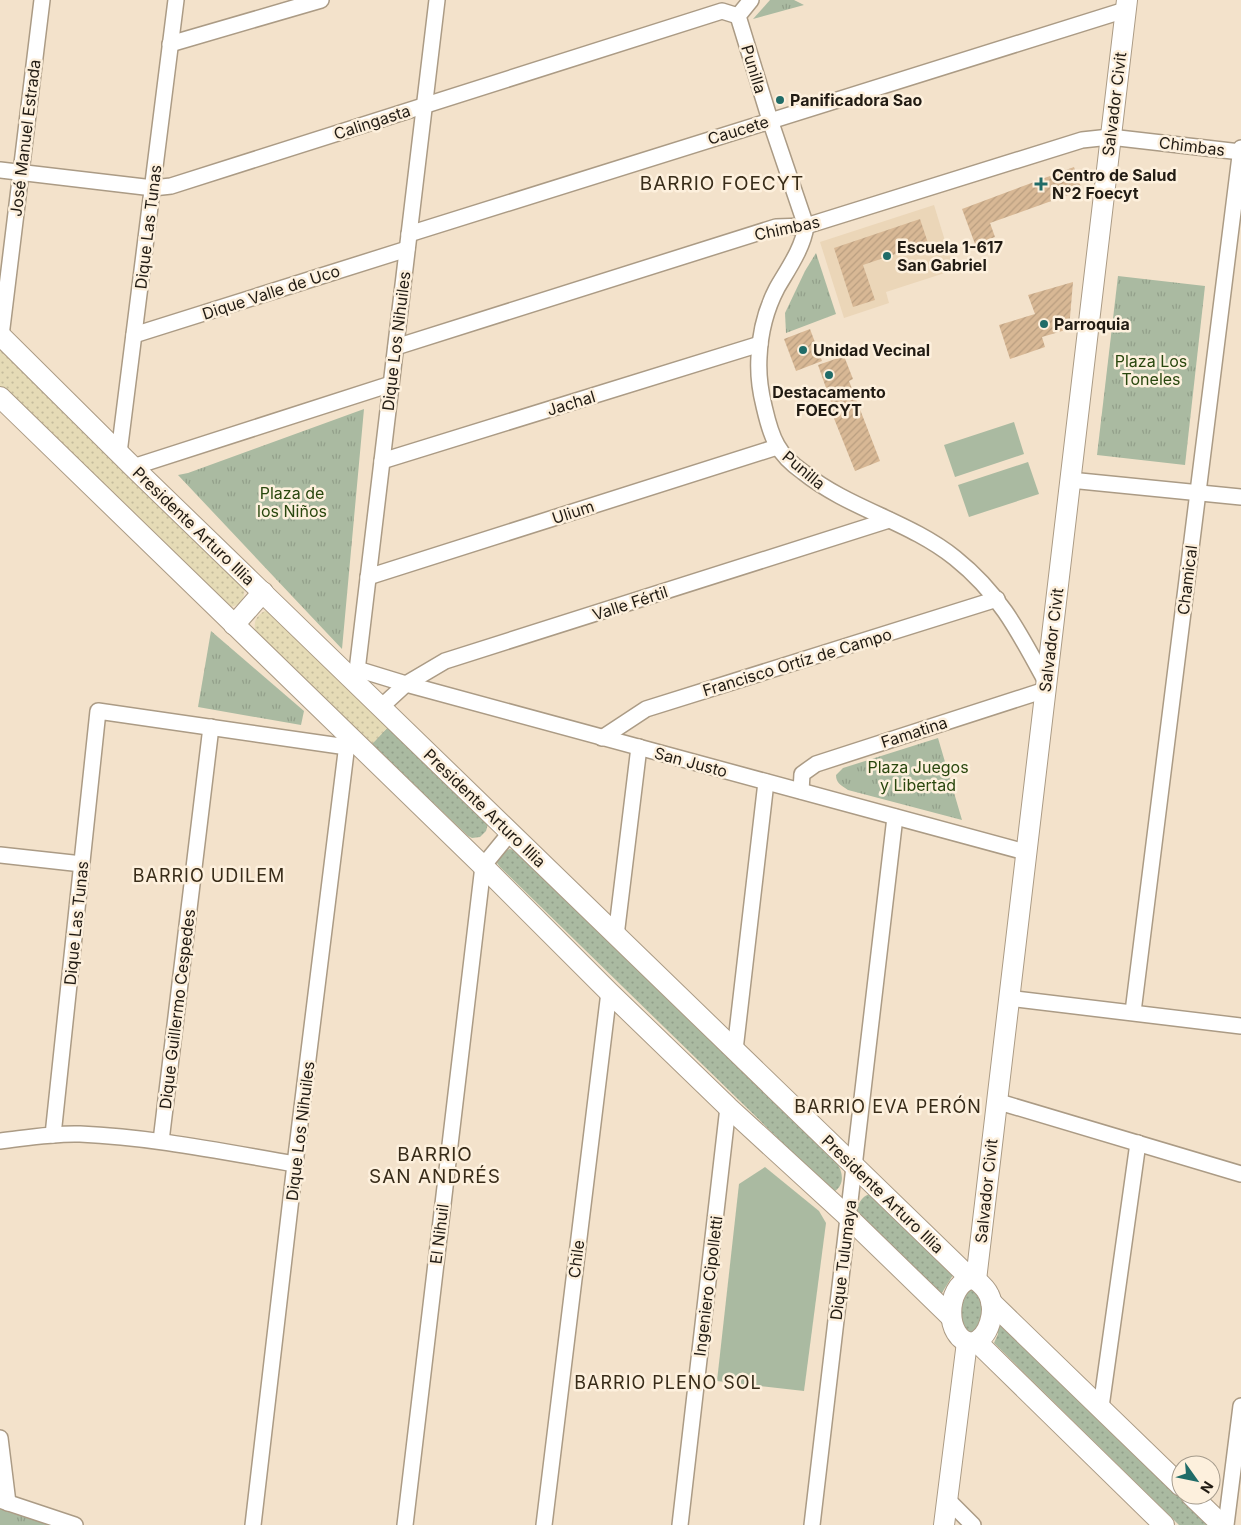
<svg xmlns="http://www.w3.org/2000/svg" width="1241" height="1525" font-family="Inter,sans-serif">
<style>
.built{fill:#ebd6b8}
.grass{fill:url(#grass-dots)}
.sand{fill:url(#sand-dots)}
.park{fill:url(#park-tufts)}
.pitch{fill:#aabaa1}
.building{fill:url(#building-hatch)}
.lines{fill:none;stroke-linecap:round;stroke-linejoin:round}
.street-casing{stroke:#ab9b85;stroke-width:18}
.secondary-casing{stroke:#ab9b85;stroke-width:22}
.street{stroke:#fff;stroke-width:15}
.secondary{stroke:#fff;stroke-width:20}
.poi-dot{fill:#206c68;stroke:#fdf0dd;stroke-width:2}
.labels{text-anchor:middle;stroke-width:5;stroke-linejoin:round;paint-order:stroke}
.street-label{font-size:16px;fill:#211b13;stroke:#fdf0dd}
.poi-label{font-size:16px;font-weight:bold;fill:#211b13;stroke:#fdf0dd;text-anchor:start}
.park-label{font-size:16px;fill:#29470e;stroke:#fdf0dd}
.neighbourhood-label{font-size:18px;letter-spacing:1px;fill:#382c19;stroke:#fdf0dd}
.quarter-label{font-size:19px;letter-spacing:1px;fill:#382c19;stroke:#fdf0dd}
</style>
<defs>
<pattern id="grass-dots" width="8" height="8" patternUnits="userSpaceOnUse" patternTransform="scale(1.25)"><rect width="8" height="8" fill="#aabaa1"/><path d="M2 2h.1M6 6h.1" fill="none" stroke="#929f8a" stroke-width="1.8" stroke-linecap="round"/></pattern>
<pattern id="sand-dots" width="8" height="8" patternUnits="userSpaceOnUse" patternTransform="scale(1.25)"><rect width="8" height="8" fill="#e5dbb6"/><path d="M2 2h.1M6 6h.1" fill="none" stroke="#c4bb9c" stroke-width="1.8" stroke-linecap="round"/></pattern>
<pattern id="park-tufts" width="24" height="20" patternUnits="userSpaceOnUse" patternTransform="scale(1.25)"><rect width="24" height="20" fill="#aabaa1"/><path d="M3 7l-1-3M5 7V3M7 7l1-3M15 17l-1-3M17 17v-4M19 17l1-3" fill="none" stroke="#929f8a"/></pattern>
<pattern id="building-hatch" width="6" height="6" patternUnits="userSpaceOnUse" patternTransform="scale(1.25)"><rect width="6" height="6" fill="#d8b895"/><path d="M-1 1l2-2M0 6l6-6M5 7l2-2" fill="none" stroke="#b99e80"/></pattern>
</defs>
<rect width="100%" height="100%" fill="#f3e2cb"/>
<!-- built -->
<polygon class="built" points="934,205 954,270 886,292 889,303 844,318 820,242"/>
<!-- grass -->
<g class="grass">
<polygon points="390,725 488,824 486,831 480,837 472,838 468,836 372,744"/>
<path d="M510,849L514,850L836,1162C843,1171 845,1184 835,1191L830,1189L500,867L497,863C498,857 504,850 510,849Z"/>
<path d="M869,1194L872,1196L953,1275L940,1296L858,1214C857,1205 860,1198 869,1194Z"/>
<path d="M974,1288L982,1298V1319L974,1333H966C958,1314 959,1309 968,1291Z"/>
<polygon points="998,1319 1202,1517 1207,1525 1179,1525 994,1343 998,1334"/>
</g>
<!-- sand -->
<g class="sand">
<path d="M0,348L244,587C246,598 240,607 228,607L0,387Z"/>
<path d="M265,611L269,612L390,725L372,744L257,634C252,625 255,616 265,611Z"/>
</g>
<!-- park -->
<g class="park">
<polygon points="770,0 794,0 804,5 753,19"/>
<polygon points="816,253 836,314 786,333 785,313 805,271"/>
<polygon points="1118,276 1205,286 1185,465 1097,455"/>
<polygon points="364,409 342,649 178,475 188,473"/>
<polygon points="211,631 304,711 301,725 198,707"/>
<path d="M938,738L962,820L848,790C841,785 836,783 836,775L843,768Z"/>
<polygon points="0,1509 49,1525 0,1525"/>
</g>
<!-- pitch -->
<g class="pitch">
<polygon points="1014,422 1024,454 955,477 944,445"/>
<polygon points="1028,462 1039,494 969,517 958,485"/>
<polygon points="765,1167 819,1211 826,1223 804,1391 717,1381 739,1184"/>
</g>
<!-- building -->
<g class="building">
<polygon points="1074,167 1082,190 990,223 995,237 975,244 962,209"/>
<polygon points="920,219 928,243 863,265 875,300 853,307 834,248"/>
<polygon points="1073,282 1069,329 1042,337 1045,347 1010,359 999,325 1035,314 1028,295"/>
<polygon points="810,329 822,361 796,371 784,339"/>
<polygon points="844,356 853,379 849,381 880,461 855,471 829,406 832,405 818,365"/>
</g>
<g class="lines">
<defs>
<g id="street">
<path d="M751,0L738,16L770,120L806,226C803,248 788,269 777,288C766,309 760,333 759,357C758,373 760,390 764,406C767,419 770,433 777,445C783,456 793,465 803,472C849,509 909,521 955,558C1000,594 1019,632 1046,682"/>
<polyline points="170,44 321,0"/>
<polyline points="0,170 153,188 171,186 722,11 738,16"/>
<polyline points="409,234 1125,10"/>
<polyline points="134,335 407,249"/>
<polyline points="1,336 42,0"/>
<polyline points="396,347 776,227 806,226 1082,140 1110,137 1241,152"/>
<polyline points="119,453 176,0"/>
<polyline points="382,461 760,344"/>
<polyline points="133,467 391,384"/>
<polyline points="1070,480 1241,497"/>
<polyline points="368,577 777,447"/>
<polyline points="357,669 406,684 1025,852"/>
<polyline points="356,679 437,0"/>
<polyline points="381,707 406,684 445,661 889,520"/>
<polyline points="602,738 646,709 997,599"/>
<polyline points="801,791 802,774 816,764 1045,690"/>
<polyline points="0,855 82,864"/>
<polyline points="616,936 639,747"/>
<polyline points="1008,998 1241,1026"/>
<polyline points="1133,1012 1241,148"/>
<polyline points="735,1050 766,782"/>
<polyline points="996,1101 1241,1174"/>
<polyline points="53,1135 98,711 347,747"/>
<path d="M0,1141C26,1138 53,1133 80,1134C152,1137 224,1152 295,1164"/>
<polyline points="161,1141 211,727"/>
<polyline points="1101,1407 1138,1143"/>
<polyline points="0,1438 8,1503"/>
<polyline points="947,1499 973,1525"/>
<polyline points="0,1500 75,1525"/>
<polyline points="253,1525 295,1164 348,736"/>
<polyline points="405,1525 483,866 510,833"/>
<polyline points="544,1525 609,992"/>
<polyline points="680,1525 728,1107"/>
<polyline points="812,1525 895,817"/>
<polyline points="1226,1525 1241,1406"/>
</g>
<g id="secondary">
<polyline points="0,335 133,467 971,1279"/>
<polyline points="0,397 483,866 609,992 728,1107 848,1217 951,1317"/>
<polyline points="234,625 263,592"/>
<path d="M971,1279L976,1280C981,1284 986,1288 989,1295C996,1310 990,1338 972,1343C944,1340 945,1285 971,1279Z"/>
<polyline points="976,1280 1127,0"/>
<polyline points="991,1302 1181,1486"/>
<polyline points="977,1342 1164,1525"/>
<polyline points="1191,1495 1222,1525"/>
<polyline points="944,1525 967,1342"/>
</g>
</defs>
<!-- street casing -->
<use href="#street" class="street-casing"/>
<!-- secondary casing -->
<use href="#secondary" class="secondary-casing"/>
<!-- street -->
<use href="#street" class="street"/>
<!-- secondary -->
<use href="#secondary" class="secondary"/>
</g>
<!-- markers -->
<g class="poi-dot">
<circle cx="780" cy="100" r="5"/>
<path d="M1038.5 176.5h5v5h5v5h-5v5h-5v-5h-5v-5h5z"/>
<circle cx="887" cy="256" r="5"/>
<circle cx="1044" cy="324" r="5"/>
<circle cx="803" cy="350" r="5"/>
<circle cx="829" cy="375" r="5"/>
</g>
<g class="labels">
<!-- street labels -->
<g class="street-label">
<text transform="translate(754 69) rotate(73)" y="6">Punilla</text>
<text transform="translate(1114 104) rotate(-83)" y="6">Salvador Civit</text>
<text transform="translate(372 122) rotate(-18)" y="6">Calingasta</text>
<text transform="translate(738 130) rotate(-17)" y="6">Caucete</text>
<text transform="translate(25 138) rotate(-83)" y="6">José Manuel Estrada</text>
<text transform="translate(1192 146) rotate(7)" y="6">Chimbas</text>
<text transform="translate(148 227) rotate(-83)" y="6">Dique Las Tunas</text>
<text transform="translate(787 228) rotate(-12)" y="6">Chimbas</text>
<text transform="translate(271 292) rotate(-18)" y="6">Dique Valle de Uco</text>
<text transform="translate(396 341) rotate(-83)" y="6">Dique Los Nihuiles</text>
<text transform="translate(571 403) rotate(-17)" y="6">Jachal</text>
<text transform="translate(804 470) rotate(40)" y="6">Punilla</text>
<text transform="translate(573 512) rotate(-18)" y="6">Ulium</text>
<text transform="translate(194 526) rotate(44)" y="6">Presidente Arturo Illia</text>
<text transform="translate(1187 580) rotate(-83)" y="6">Chamical</text>
<text transform="translate(630 603) rotate(-18)" y="6">Valle Fértil</text>
<text transform="translate(1051 640) rotate(-83)" y="6">Salvador Civit</text>
<text transform="translate(797 662) rotate(-17)" y="6">Francisco Ortíz de Campo</text>
<text transform="translate(914 732) rotate(-18)" y="6">Famatina</text>
<text transform="translate(691 762) rotate(15)" y="6">San Justo</text>
<text transform="translate(485 808) rotate(44)" y="6">Presidente Arturo Illia</text>
<text transform="translate(76 923) rotate(-84)" y="6">Dique Las Tunas</text>
<text transform="translate(177 1009) rotate(-83)" y="6">Dique Guillermo Cespedes</text>
<text transform="translate(300 1131) rotate(-83)" y="6">Dique Los Nihuiles</text>
<text transform="translate(986 1191) rotate(-84)" y="6">Salvador Civit</text>
<text transform="translate(883 1194) rotate(44)" y="6">Presidente Arturo Illia</text>
<text transform="translate(439 1234) rotate(-83)" y="6">El Nihuil</text>
<text transform="translate(576 1259) rotate(-83)" y="6">Chile</text>
<text transform="translate(843 1260) rotate(-83)" y="6">Dique Tulumaya</text>
<text transform="translate(708 1286) rotate(-83)" y="6">Ingeniero Cipolletti</text>
</g>
<!-- poi labels -->
<g class="poi-label">
<text x="790" y="106">Panificadora Sao</text>
<text x="1052" y="181">Centro de Salud<tspan x="1052" dy="18">N°2 Foecyt</tspan></text>
<text x="897" y="253">Escuela 1-617<tspan x="897" dy="18">San Gabriel</tspan></text>
<text x="1054" y="330">Parroquia</text>
<text x="813" y="356">Unidad Vecinal</text>
<text x="829" y="398" text-anchor="middle">Destacamento<tspan x="829" dy="18">FOECYT</tspan></text>
</g>
<!-- park labels -->
<g class="park-label">
<text x="1151" y="367">Plaza Los<tspan x="1151" dy="18">Toneles</tspan></text>
<text x="292" y="499">Plaza de<tspan x="292" dy="18">los Niños</tspan></text>
<text x="918" y="773">Plaza Juegos<tspan x="918" dy="18">y Libertad</tspan></text>
</g>
<!-- neighbourhood labels -->
<g class="neighbourhood-label">
<text x="209" y="882">BARRIO UDILEM</text>
<text x="888" y="1113">BARRIO EVA PERÓN</text>
<text x="668" y="1389">BARRIO PLENO SOL</text>
</g>
<!-- quarter labels -->
<g class="quarter-label">
<text x="722" y="190">BARRIO FOECYT</text>
<text x="435" y="1161">BARRIO<tspan x="435" dy="22">SAN ANDRÉS</tspan></text>
</g>
</g>
<!-- north arrow -->
<g transform="translate(1196 1480) rotate(123)"><circle r="24" fill="#fdf0dd" stroke="#a59b8c"/>
<path d="M0-4L9 19L0 12L-9 19Z" fill="#206c68"/>
<text y="-8" font-size="14" font-weight="bold" text-anchor="middle" fill="#211b13">N</text>
</g>
</svg>
